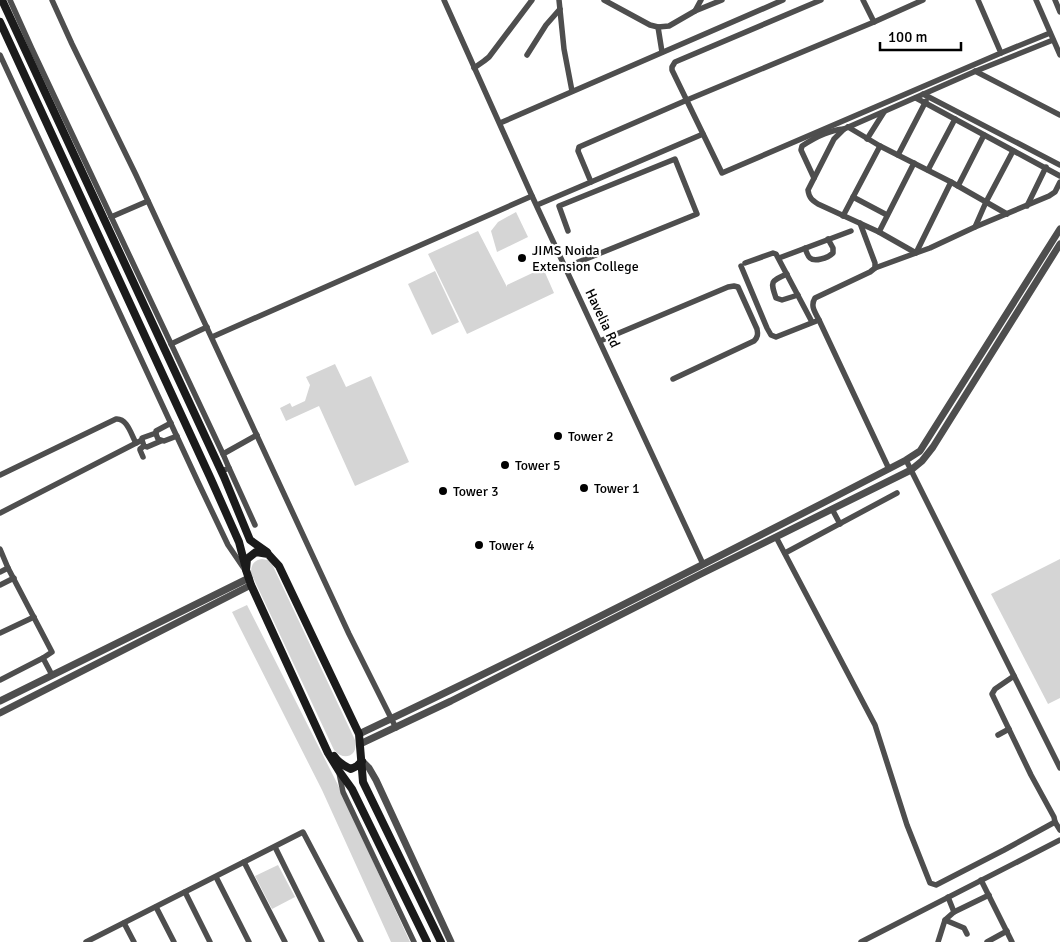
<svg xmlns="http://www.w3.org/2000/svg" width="1060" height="942" font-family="Signika,sans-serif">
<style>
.green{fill:#d5d5d5}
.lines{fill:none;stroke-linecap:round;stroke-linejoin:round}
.minor{stroke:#4e4e4e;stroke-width:5.5}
.tertiary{stroke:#4e4e4e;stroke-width:7}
.secondary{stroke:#1b1b1b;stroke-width:8}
.poi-dot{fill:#000;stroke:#fff;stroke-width:2}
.labels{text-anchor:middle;stroke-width:4.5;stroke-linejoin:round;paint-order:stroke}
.poi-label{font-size:14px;fill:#000;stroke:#fff;text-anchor:start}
.street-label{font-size:14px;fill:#000;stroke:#fff}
</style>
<rect width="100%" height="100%" fill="#fff"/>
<!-- green -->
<g class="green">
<polygon points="516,212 528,237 497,252 491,231 498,222"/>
<polygon points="478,231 507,287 507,285 543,268 554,293 467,334 428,254"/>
<polygon points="435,271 459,322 432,335 408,284"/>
<polygon points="335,364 346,387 371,376 409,462 355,486 319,406 286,421 280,408 290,403 292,407 305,401 310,385 306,377"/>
<path d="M262,559L268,560L272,564L355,740C359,756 344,762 334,750L251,573C251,565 254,560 262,559Z"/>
<polygon points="1060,559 1060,698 1048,704 991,594"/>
<polygon points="247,605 337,783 410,942 391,942 322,790 232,612"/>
<polygon points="278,865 295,897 272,909 255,876"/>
</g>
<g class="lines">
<!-- minor -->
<g class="minor">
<polyline points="10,0 32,49 223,454 229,468 222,471"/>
<polyline points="52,0 72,44 136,175 349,634 396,728"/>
<polyline points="444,0 532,196 703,564"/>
<polyline points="559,0 564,49 572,91"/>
<polyline points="604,0 650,25 658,27 669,26 695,11 722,0"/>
<polyline points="821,0 675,62 672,67 672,70 722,173 1001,53 978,0"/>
<polyline points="863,0 874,22"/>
<polyline points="1036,0 1060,55"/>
<polyline points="1055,0 1060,12"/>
<polyline points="695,11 701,0"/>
<polyline points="658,27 662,52"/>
<path d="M1053,40L976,71L844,129L834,139L808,190C809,198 812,200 818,204L879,232L916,253L930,248L975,227L1049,196L1055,192L1060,182"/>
<polyline points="1001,53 1050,33"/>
<polyline points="0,55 198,482 228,545 245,570"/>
<polyline points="527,55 546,25 560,9"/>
<polyline points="474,68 484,61 489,57 532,0"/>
<polyline points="975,71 1060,115"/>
<polyline points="923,94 1060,165"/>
<polyline points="916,98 1060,176"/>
<polyline points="500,123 783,0"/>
<polyline points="848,127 880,146 951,182 1007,214"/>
<polyline points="867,139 884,112"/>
<polyline points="898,155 926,101"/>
<polyline points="928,170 955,119"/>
<path d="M814,178L801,150L802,146C814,138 829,130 844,129"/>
<polyline points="591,182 703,134"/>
<polyline points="958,186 984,135"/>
<polyline points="853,197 887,215"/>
<polyline points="537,205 591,182 578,151 579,147 687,100 874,22 923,0"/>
<polyline points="1027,206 1046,167"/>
<polyline points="843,216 880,146"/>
<polyline points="111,217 148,201"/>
<polyline points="975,227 986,202 1013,151"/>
<polyline points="879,232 914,163"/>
<path d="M805,248C808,257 810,262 821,259C826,258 829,257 833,253V248L828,239"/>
<polyline points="779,258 851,231"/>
<polyline points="745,263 773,253 776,254 812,322"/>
<polyline points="741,266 767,328 771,335 776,337 819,320 889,469"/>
<polyline points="566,267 697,214 675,159 559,206 568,231"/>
<polyline points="875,268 916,253 951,182"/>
<path d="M787,274C771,281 770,281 776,298L782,300L798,295"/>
<path d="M819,320C815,312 810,306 815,298L870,272L875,268V263L860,223"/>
<polyline points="212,337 532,196"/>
<path d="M600,341L728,287L734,286L738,287L757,329C758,334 758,337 754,341L673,379"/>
<polyline points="171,344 207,327"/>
<polyline points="171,423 156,431 156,434 158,439 164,441 177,436"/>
<polyline points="156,433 142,438 142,440 144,446 147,447 161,441"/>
<polyline points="223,454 257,435"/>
<polyline points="143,457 140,450 140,449 144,446"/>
<polyline points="906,460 1060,768"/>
<polyline points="229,468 255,525"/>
<path d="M0,475L116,419C127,418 131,434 136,443"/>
<polyline points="832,509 840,524"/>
<polyline points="0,513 142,440"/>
<polyline points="776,537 875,725 907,825 930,883 936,885 1004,850 1055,822 1054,817 1031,775 992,694 995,689 1014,676"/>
<polyline points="0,549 8,568 52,652 43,658 52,675"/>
<polyline points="785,553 897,493"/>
<polyline points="0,572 8,568"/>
<polyline points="0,585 14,578"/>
<polyline points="0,633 34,617"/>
<polyline points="0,680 43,658"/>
<polyline points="998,735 1009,729"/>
<polyline points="339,773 343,792 414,942"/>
<polyline points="1055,822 1060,830"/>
<polyline points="275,847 322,942"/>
<polyline points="244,862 285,942"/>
<polyline points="216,877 249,942"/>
<polyline points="981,880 1012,942"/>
<polyline points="185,892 210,942"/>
<polyline points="156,907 174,942"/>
<polyline points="954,912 989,895"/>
<polyline points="945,920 964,928 967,934"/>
<polyline points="124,923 134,942"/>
<polyline points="86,942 303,832 361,942"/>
<polyline points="861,942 1060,840"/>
<polyline points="938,942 945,920 954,912 948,897"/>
<polyline points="987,942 1007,931"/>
</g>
<!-- tertiary -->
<g class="tertiary">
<polyline points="0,701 249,578"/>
<polyline points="0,713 251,585"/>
<path d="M359,734C543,647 725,554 906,460L920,451L1060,229"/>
<polyline points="360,744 451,701 701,574 911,470 922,461 933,447 1060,244"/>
<polyline points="362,761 369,768 376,780 451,942"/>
</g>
<!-- secondary -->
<g class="secondary">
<polyline points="2,0 224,477 250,540 267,552"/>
<polyline points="0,22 210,477 239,542 245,565"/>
<path d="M334,756C338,762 344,766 351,769L357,766L362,761"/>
<polyline points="427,942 352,789 339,771 328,753 251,585 246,570 247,559 256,552 268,554 279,566 359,734 363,782 441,942"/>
</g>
</g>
<!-- markers -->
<g class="poi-dot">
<circle cx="522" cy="258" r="5"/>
<circle cx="558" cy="436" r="5"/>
<circle cx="505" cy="465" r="5"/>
<circle cx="584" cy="488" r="5"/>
<circle cx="443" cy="491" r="5"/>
<circle cx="479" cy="545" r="5"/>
</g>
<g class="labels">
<!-- poi labels -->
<g class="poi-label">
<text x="532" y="255">JIMS Noida<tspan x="532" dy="16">Extension College</tspan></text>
<text x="568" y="441">Tower 2</text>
<text x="515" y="470">Tower 5</text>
<text x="594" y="493">Tower 1</text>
<text x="453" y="496">Tower 3</text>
<text x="489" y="550">Tower 4</text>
</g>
<!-- street labels -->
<g class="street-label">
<text transform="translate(603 318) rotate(65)" y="5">Havelia Rd</text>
</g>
</g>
<!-- scale -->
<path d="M880 42v8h81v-8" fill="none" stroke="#000000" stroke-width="2.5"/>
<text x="888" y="42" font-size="15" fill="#000000" stroke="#ffffff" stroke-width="4" paint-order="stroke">100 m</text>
</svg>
